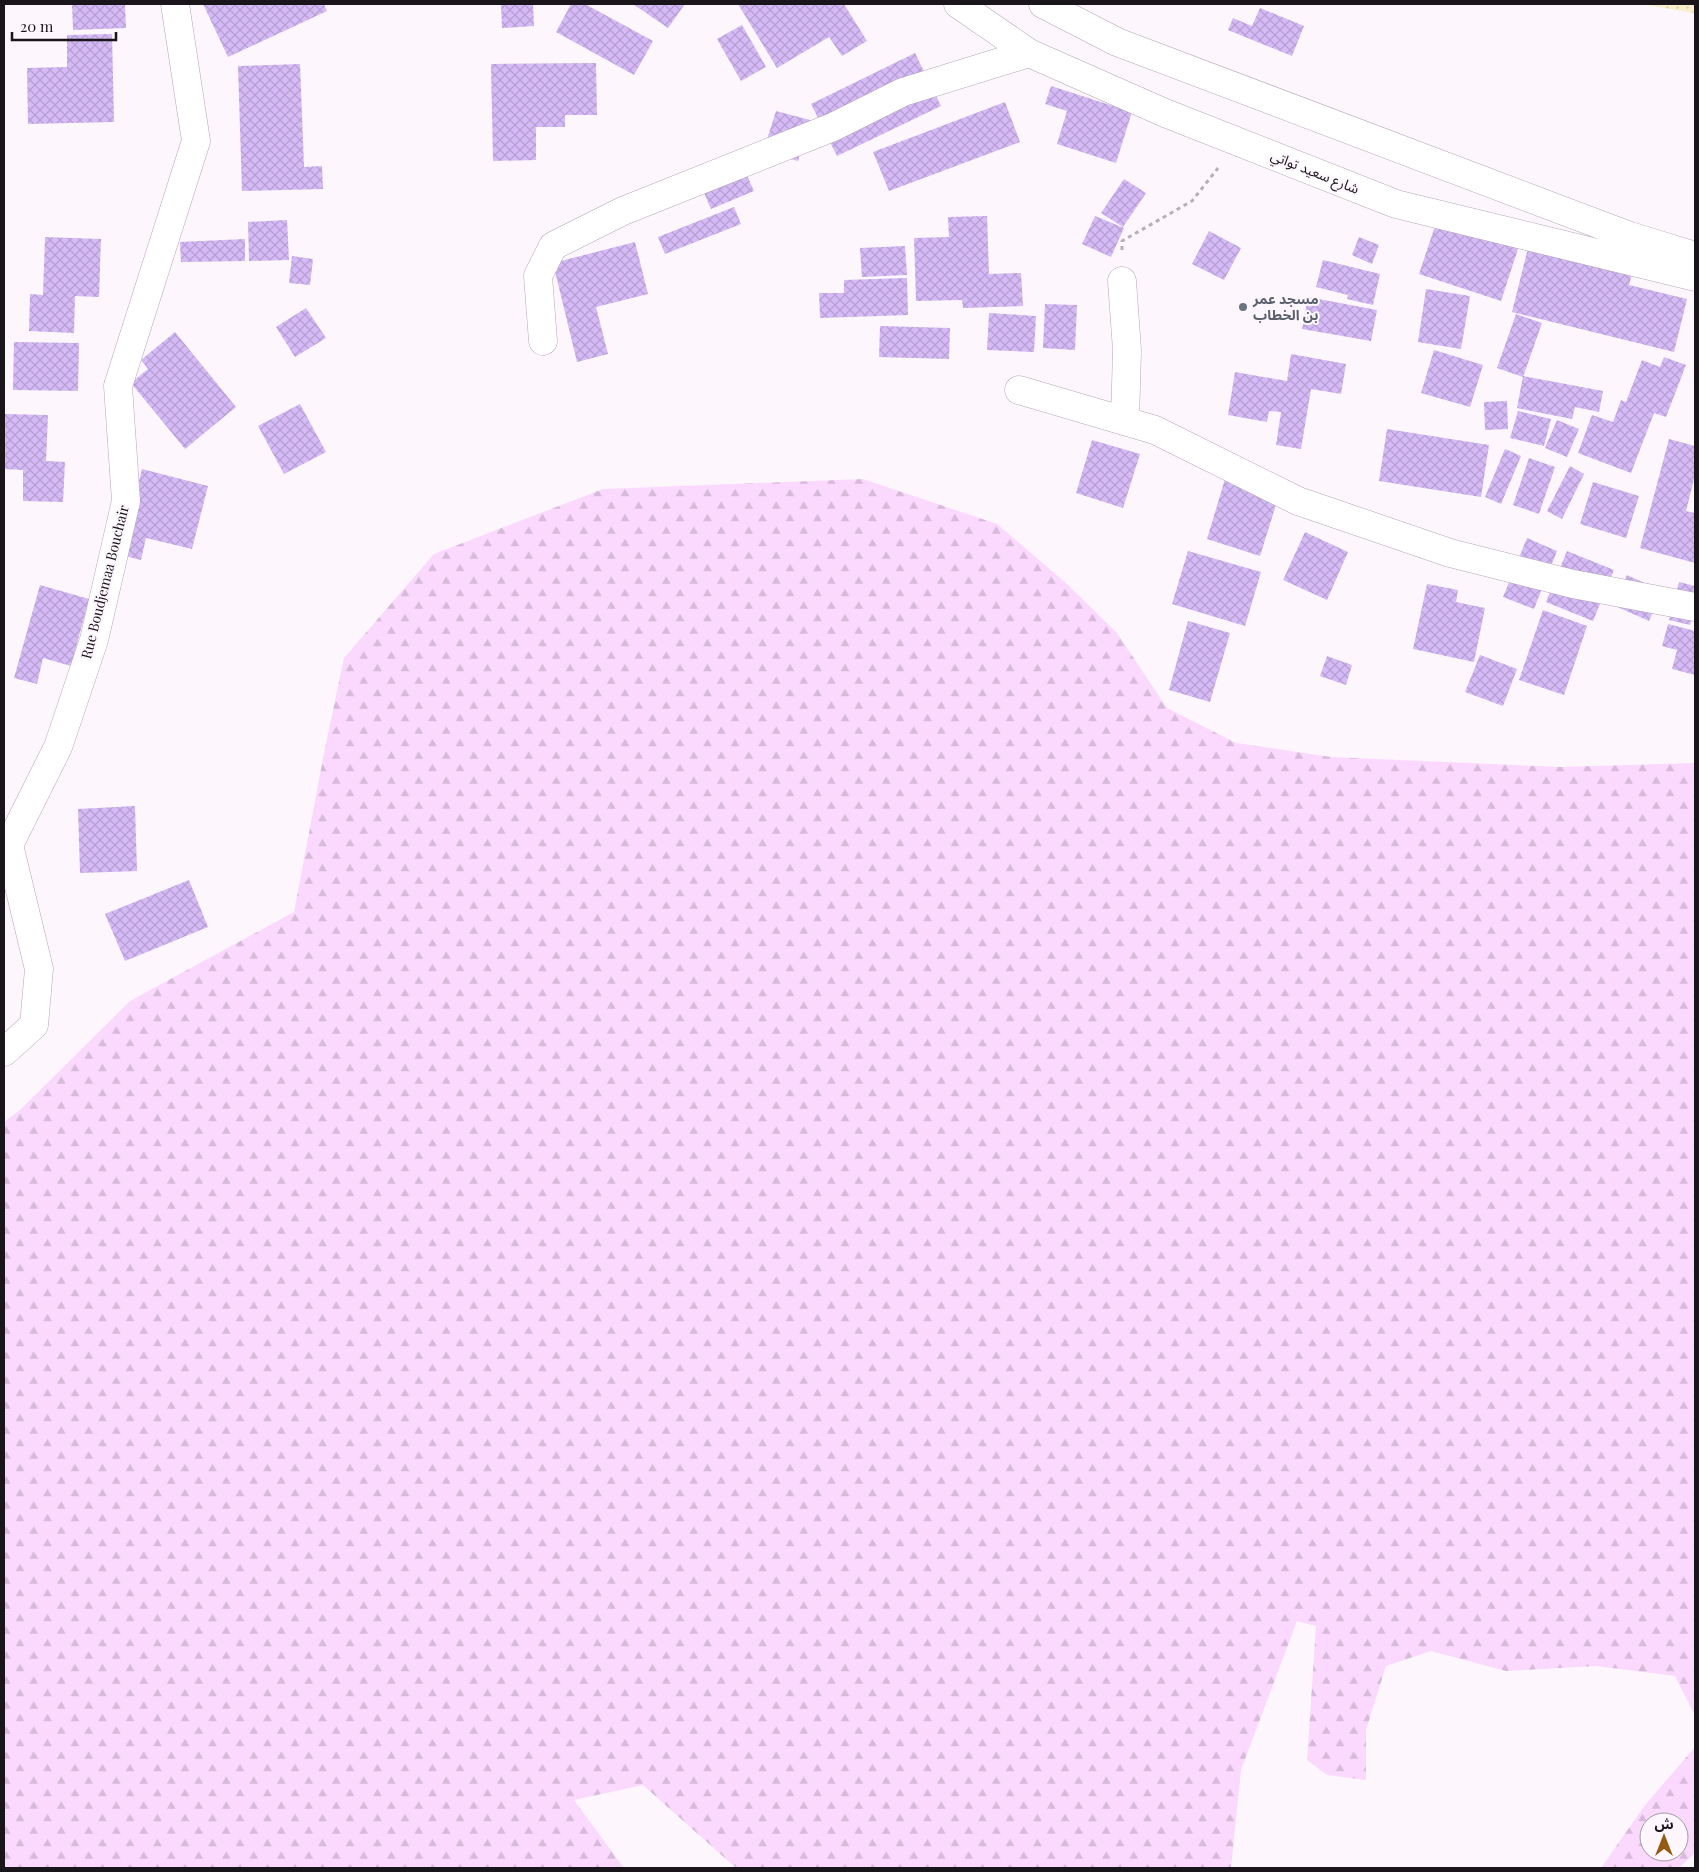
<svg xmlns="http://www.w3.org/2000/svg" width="1699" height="1872" font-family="'Playfair Display','Noto Sans Arabic',serif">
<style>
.forest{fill:url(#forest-firs);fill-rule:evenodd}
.sand{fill:url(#sand-dots)}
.building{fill:url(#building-cross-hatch)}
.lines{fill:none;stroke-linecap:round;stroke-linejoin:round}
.minor-casing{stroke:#b6a7b8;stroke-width:29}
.primary-casing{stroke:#b6a7b8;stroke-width:29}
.path{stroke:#b6b0b6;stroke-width:3;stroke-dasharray:4 4;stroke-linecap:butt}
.minor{stroke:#fff;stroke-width:28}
.primary{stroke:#fff;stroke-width:28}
.worship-dot{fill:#6b7280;stroke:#fdf6fd;stroke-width:2}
.labels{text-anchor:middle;stroke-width:4;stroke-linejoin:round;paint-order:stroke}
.street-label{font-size:14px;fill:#1a151b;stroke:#fdf6fd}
.worship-label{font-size:14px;font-weight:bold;fill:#5b616d;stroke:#fdf6fd;text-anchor:start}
</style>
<defs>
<pattern id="forest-firs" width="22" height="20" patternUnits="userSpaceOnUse" patternTransform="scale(1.25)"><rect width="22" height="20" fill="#fbd9ff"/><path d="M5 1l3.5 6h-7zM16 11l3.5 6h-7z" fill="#d7b9da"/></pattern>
<pattern id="sand-dots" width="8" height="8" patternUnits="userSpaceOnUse" patternTransform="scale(1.25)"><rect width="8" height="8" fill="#f9efca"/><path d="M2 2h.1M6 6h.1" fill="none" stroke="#d5ccad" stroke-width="1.8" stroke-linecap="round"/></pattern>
<pattern id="building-cross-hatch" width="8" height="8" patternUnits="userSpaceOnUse" patternTransform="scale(1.25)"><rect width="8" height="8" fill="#d5baf6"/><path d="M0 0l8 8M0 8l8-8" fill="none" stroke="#b69fd2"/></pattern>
</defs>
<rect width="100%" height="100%" fill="#fdf6fd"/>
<!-- forest -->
<g class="forest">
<polygon points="863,479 997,524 1067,584 1117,633 1167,708 1236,743 1331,757 1561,767 1695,763 1695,1716 1675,1676 1596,1666 1506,1671 1431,1651 1386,1666 1366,1730 1366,1780 1327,1775 1307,1760 1316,1626 1297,1621 1241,1770 1231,1868 736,1868 643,1785 574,1800 624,1868 4,1868 4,1122 20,1110 130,1001 294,912 324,753 344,658 434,554 603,489"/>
<path d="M1695,1747V1853L1679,1868H1601L1645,1805ZM1649,1822H1679V1852H1649Z"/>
</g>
<!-- sand -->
<polygon class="sand" points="1641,4 1695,4 1695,12 1694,13"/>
<!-- building -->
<g class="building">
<polygon points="72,4 125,4 126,28 73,30"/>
<polygon points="203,4 324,4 327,11 228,57"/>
<polygon points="501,4 533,4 534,26 502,28"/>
<polygon points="571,4 585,4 653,41 634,75 556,32"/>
<polygon points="633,4 685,4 668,28"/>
<polygon points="738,4 844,4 867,41 842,56 829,37 777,68"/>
<polygon points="1260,8 1304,26 1292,56 1228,30 1233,18 1252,26"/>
<polygon points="742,25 766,67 741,81 717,39"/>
<polygon points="112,34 114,122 28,124 27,68 67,67 67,35"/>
<polygon points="915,53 941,106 837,156 811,104"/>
<polygon points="596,63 597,115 565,115 565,127 536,127 536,160 493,161 491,64"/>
<polygon points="300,64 304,167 322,166 323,189 242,191 238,66"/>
<polygon points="1051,86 1132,112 1116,163 1057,144 1067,111 1045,104"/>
<polygon points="1005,102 1020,142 889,191 873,152"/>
<polygon points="776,111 810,120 798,161 763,152"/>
<polygon points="740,160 754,191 711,209 698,179"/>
<polygon points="1124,179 1146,193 1123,227 1101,213"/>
<polygon points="734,207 741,224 665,254 658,237"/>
<polygon points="987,216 989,274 1021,273 1023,306 963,308 962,300 916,301 914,238 949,237 948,217"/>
<polygon points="1095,216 1124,228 1111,257 1082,244"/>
<polygon points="287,220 289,260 249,261 248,222"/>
<polygon points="1437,220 1519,246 1501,301 1419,274"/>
<polygon points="1209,231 1241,248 1224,280 1192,264"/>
<polygon points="45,237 101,239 99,297 75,296 74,333 29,331 30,294 43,295"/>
<polygon points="1359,237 1379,245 1372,264 1352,255"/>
<polygon points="245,239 245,261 181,262 180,242"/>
<polygon points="635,242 648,294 596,307 608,354 577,362 553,263"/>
<polygon points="1529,244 1633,270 1629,285 1687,299 1674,352 1512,312"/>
<polygon points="905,246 907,275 862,277 860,248"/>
<polygon points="292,256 313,259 310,285 289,283"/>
<polygon points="1323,260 1380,274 1373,305 1347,299 1348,295 1316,287"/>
<polygon points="907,278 908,315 820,318 819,293 844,293 844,280"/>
<polygon points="1426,289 1470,296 1461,349 1418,342"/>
<polygon points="1308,297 1377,310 1371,341 1302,329"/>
<polygon points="1045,304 1077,305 1075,350 1043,348"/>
<polygon points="306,308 326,338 295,357 276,327"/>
<polygon points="989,313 1036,316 1034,352 987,350"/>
<polygon points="1516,314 1542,323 1523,377 1497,368"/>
<polygon points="880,326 950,328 949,359 879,357"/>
<polygon points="175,332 236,407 185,449 131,383 148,369 141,360"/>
<polygon points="14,342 79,343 78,391 13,390"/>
<polygon points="1434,350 1483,365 1470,407 1421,393"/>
<polygon points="1291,354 1346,364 1341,394 1311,389 1301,449 1276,445 1281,412 1269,411 1267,422 1228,415 1235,372 1287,381"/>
<polygon points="1664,357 1686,365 1666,417 1654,413 1631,473 1578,453 1592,415 1613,422 1621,400 1626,402 1642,360 1660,367"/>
<polygon points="1523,376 1603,391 1599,412 1575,407 1572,419 1517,408"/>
<polygon points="1507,401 1508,429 1485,430 1484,402"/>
<polygon points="300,404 326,452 284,474 258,426"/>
<polygon points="1518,411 1551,419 1544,446 1510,438"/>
<polygon points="4,414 48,415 46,461 65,462 63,502 23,501 23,470 4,469"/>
<polygon points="1557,420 1579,429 1567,457 1545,448"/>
<polygon points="1387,429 1489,445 1481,497 1379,481"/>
<polygon points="1669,439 1695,446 1695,475 1686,511 1695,513 1695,563 1640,548"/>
<polygon points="1092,440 1140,454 1123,508 1076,493"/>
<polygon points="1505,449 1521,456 1501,504 1485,497"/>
<polygon points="1529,458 1555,467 1539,514 1513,505"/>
<polygon points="1570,466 1584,474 1562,519 1547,511"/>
<polygon points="142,469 208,486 192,549 146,538 141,560 121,555"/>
<polygon points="1225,479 1279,495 1260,556 1207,539"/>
<polygon points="1593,482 1639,496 1626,538 1580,524"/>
<polygon points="1305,532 1348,552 1327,600 1283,580"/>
<polygon points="1527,538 1557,551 1534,609 1503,597"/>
<polygon points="1188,551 1261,572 1245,626 1172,604"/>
<polygon points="1567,551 1614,570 1593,621 1546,602"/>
<polygon points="1627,575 1662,591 1649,621 1613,605"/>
<polygon points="1679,582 1695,586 1695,605 1690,625 1669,620"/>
<polygon points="1427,584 1458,590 1456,602 1485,608 1474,662 1413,649"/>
<polygon points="40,585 89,599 71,666 43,658 37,684 14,678"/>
<polygon points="1543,610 1587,626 1564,695 1519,680"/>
<polygon points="1188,621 1230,633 1210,702 1169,690"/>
<polygon points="1668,624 1695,631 1695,675 1672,669 1677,650 1662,646"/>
<polygon points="1480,655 1517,669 1503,706 1465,692"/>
<polygon points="1327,656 1352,665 1346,685 1320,676"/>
<polygon points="135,806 137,871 80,873 78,809"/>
<polygon points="189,880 208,927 125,961 105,914"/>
</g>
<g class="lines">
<defs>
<g id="minor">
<polyline points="1043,4 1117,42 1630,236 1695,256"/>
<polyline points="1122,281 1127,350 1125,421"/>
<polyline points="543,341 538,276 553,246 623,211 833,127 903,92 1029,53"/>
<polyline points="1019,390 1155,430 1298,501 1450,553 1573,584 1695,607"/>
<polyline points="4,1052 34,1025 39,969 9,845 58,747 94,640 126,501 118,386 196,141 175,4"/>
</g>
<polyline id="primary" points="958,4 1029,53 1165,113 1396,204 1695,277"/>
</defs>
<!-- minor casing -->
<use href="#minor" class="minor-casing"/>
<!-- primary casing -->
<use href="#primary" class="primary-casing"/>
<!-- path -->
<polyline class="path" points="1122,250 1122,241 1192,201 1218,168"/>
<!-- minor -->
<use href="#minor" class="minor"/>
<!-- primary -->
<use href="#primary" class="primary"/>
</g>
<!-- markers -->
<circle class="worship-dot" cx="1243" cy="307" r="5"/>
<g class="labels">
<!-- street labels -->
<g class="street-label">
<text transform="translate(1315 172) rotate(22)" y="5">شارع سعيد تواتي</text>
<text transform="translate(105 582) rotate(-76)" y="5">Rue Boudjemaa Bouchair</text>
</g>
<!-- worship labels -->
<g class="worship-label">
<text x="1253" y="304">مسجد عمر<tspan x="1253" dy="16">بن الخطاب</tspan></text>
</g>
</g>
<!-- border -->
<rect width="1699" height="1872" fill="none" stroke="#1a151b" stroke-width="10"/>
<!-- north arrow -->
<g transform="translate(1664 1837)"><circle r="24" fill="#fdf6fd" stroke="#a29ca3"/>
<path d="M0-4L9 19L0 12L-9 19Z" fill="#935b14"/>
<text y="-8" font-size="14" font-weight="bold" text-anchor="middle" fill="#1a151b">ش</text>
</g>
<!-- scale -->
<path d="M12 32v8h104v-8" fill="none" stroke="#1a151b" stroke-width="2.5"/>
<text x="20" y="32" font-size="15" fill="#1a151b" stroke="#fdf6fd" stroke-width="4" paint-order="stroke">20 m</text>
</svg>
